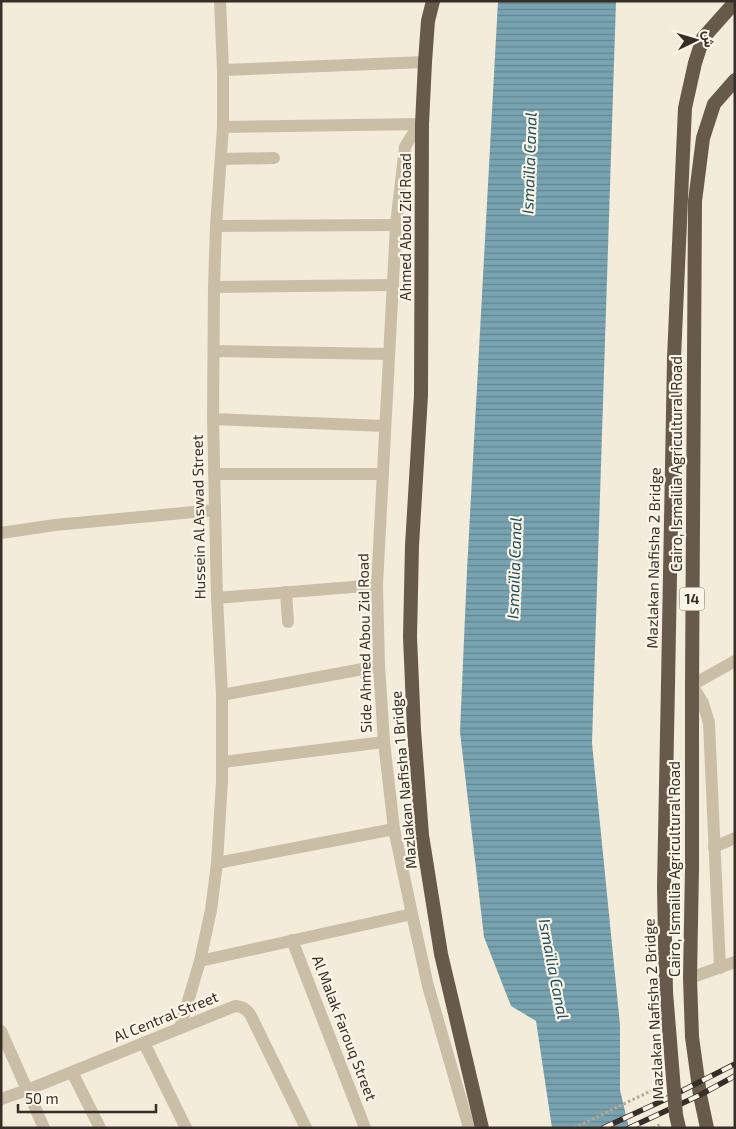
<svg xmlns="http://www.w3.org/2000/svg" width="736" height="1129" font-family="'Exo 2',Vazirmatn,sans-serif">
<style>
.water{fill:url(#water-rules)}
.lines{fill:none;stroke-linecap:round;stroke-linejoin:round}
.path{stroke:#b7a890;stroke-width:3;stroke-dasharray:2.5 2.5;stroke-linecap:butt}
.minor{stroke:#cbbea6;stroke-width:12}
.trunk{stroke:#685a4b;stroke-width:14}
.rail-casing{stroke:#372f27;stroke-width:5.5}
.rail{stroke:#faf5e7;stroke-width:4;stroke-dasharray:11;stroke-linecap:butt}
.trunk-bridge{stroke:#685a4b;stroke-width:14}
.labels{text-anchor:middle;stroke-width:4.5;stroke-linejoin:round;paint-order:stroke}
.shield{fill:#faf5e7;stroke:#726a61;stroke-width:1}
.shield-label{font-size:14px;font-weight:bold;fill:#372f27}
.street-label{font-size:15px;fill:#372f27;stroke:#faf5e7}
.water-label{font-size:16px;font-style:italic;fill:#1b4a5a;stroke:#faf5e7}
</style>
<defs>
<pattern id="water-rules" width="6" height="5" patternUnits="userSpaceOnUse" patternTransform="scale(1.25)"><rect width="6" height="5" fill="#78a3b1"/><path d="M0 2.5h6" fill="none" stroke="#638590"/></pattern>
</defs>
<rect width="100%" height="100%" fill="#f3ecda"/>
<!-- water -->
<polygon class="water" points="498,1 616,1 592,743 620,1025 620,1090 629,1128 552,1128 536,1021 511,1006 484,937 460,732 467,570"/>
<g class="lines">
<!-- path -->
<g class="path">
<polyline points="574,1128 659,1087"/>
<polyline points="653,1128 662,1124"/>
</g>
<!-- minor -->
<g class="minor">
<polyline points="223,70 425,62"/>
<path d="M422,124C414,131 410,138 405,147L396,225L377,585L379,666L384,742L394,829L412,914L428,986L469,1128"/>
<polyline points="223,127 422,124"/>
<polyline points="221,159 274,158"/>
<polyline points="216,226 396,225"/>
<polyline points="214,287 393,285"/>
<polyline points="214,351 389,354"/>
<polyline points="213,419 385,426"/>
<polyline points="214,474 383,474"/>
<polyline points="1,533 55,525 215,510"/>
<polyline points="286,592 288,622"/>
<polyline points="217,598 377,585"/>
<polyline points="222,695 379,666"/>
<polyline points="223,762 384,742"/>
<polyline points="714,847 735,838"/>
<polyline points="217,863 394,829"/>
<polyline points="292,940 365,1128"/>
<polyline points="200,961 412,914"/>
<polyline points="720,968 709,723 703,703 692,685 735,661"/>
<polyline points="690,978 735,962"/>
<polyline points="180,1028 200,961 211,910 217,863 222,781 222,695 217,598 213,419 214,287 216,226 223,127 223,70 220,1"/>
<polyline points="1,1031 44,1128"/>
<polyline points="144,1043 186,1128"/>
<polyline points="72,1072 100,1128"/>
<path d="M1,1099L27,1090L235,1006C243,1007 247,1009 251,1016L306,1128"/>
</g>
<!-- trunk -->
<g class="trunk">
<polyline points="433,1 428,21 425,62 422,124 421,395 412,546 410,637 414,730 422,835 441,954 482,1128"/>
<polyline points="668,684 674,358 685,108 695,63 703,38 735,2"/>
<polyline points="707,1128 700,1095 692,1037 690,978 692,868 692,685 695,201 703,138 714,104 735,80"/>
</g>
<defs>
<g id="rail">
<polyline points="603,1128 664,1100 735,1064"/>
<polyline points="629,1128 700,1095 735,1076"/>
</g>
</defs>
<!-- rail casing -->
<use href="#rail" class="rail-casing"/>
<!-- rail -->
<use href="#rail" class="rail"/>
<!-- trunk-bridge -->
<polyline class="trunk-bridge" points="668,684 664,887 666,992 676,1115 679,1128"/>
</g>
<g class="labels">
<!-- shield labels -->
<rect class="shield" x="679.5" y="587.5" width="25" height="23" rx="4"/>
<g class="shield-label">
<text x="692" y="604">14</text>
</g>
<!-- street labels -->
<g class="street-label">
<text transform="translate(406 227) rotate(-90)" y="5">Ahmed Abou Zid Road</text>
<text transform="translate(677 464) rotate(-90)" y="5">Cairo, Ismailia Agricultural Road</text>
<text transform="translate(199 517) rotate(-91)" y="5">Hussein Al Aswad Street</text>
<text transform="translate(654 558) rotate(-89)" y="5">Mazlakan Nafisha 2 Bridge</text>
<text transform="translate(365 643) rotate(-91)" y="5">Side Ahmed Abou Zid Road</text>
<text transform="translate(404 780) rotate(-95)" y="5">Mazlakan Nafisha 1 Bridge</text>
<text transform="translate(675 869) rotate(-90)" y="5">Cairo, Ismailia Agricultural Road</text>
<text transform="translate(654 1009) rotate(-93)" y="5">Mazlakan Nafisha 2 Bridge</text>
<text transform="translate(166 1017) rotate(-22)" y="5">Al Central Street</text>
<text transform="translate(344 1028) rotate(69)" y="5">Al Malak Farouq Street</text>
</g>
<!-- water labels -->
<g class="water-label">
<text transform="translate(529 163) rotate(-88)" y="6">Ismaïlia Canal</text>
<text transform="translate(514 568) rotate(-88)" y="6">Ismaïlia Canal</text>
<text transform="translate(554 969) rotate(79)" y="6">Ismaïlia Canal</text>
</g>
</g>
<!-- border -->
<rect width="736" height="1129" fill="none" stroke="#372f27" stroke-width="5"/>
<!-- north arrow -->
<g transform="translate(696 40) rotate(85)" stroke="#faf5e7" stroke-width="4" paint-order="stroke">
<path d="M0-4L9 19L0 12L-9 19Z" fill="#372f27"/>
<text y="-8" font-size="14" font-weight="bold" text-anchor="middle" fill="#372f27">ش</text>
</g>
<!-- scale -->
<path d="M18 1104v8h138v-8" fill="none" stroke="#372f27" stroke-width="2.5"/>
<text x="25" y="1104" font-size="15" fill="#372f27" stroke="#faf5e7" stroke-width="4" paint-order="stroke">50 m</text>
</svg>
